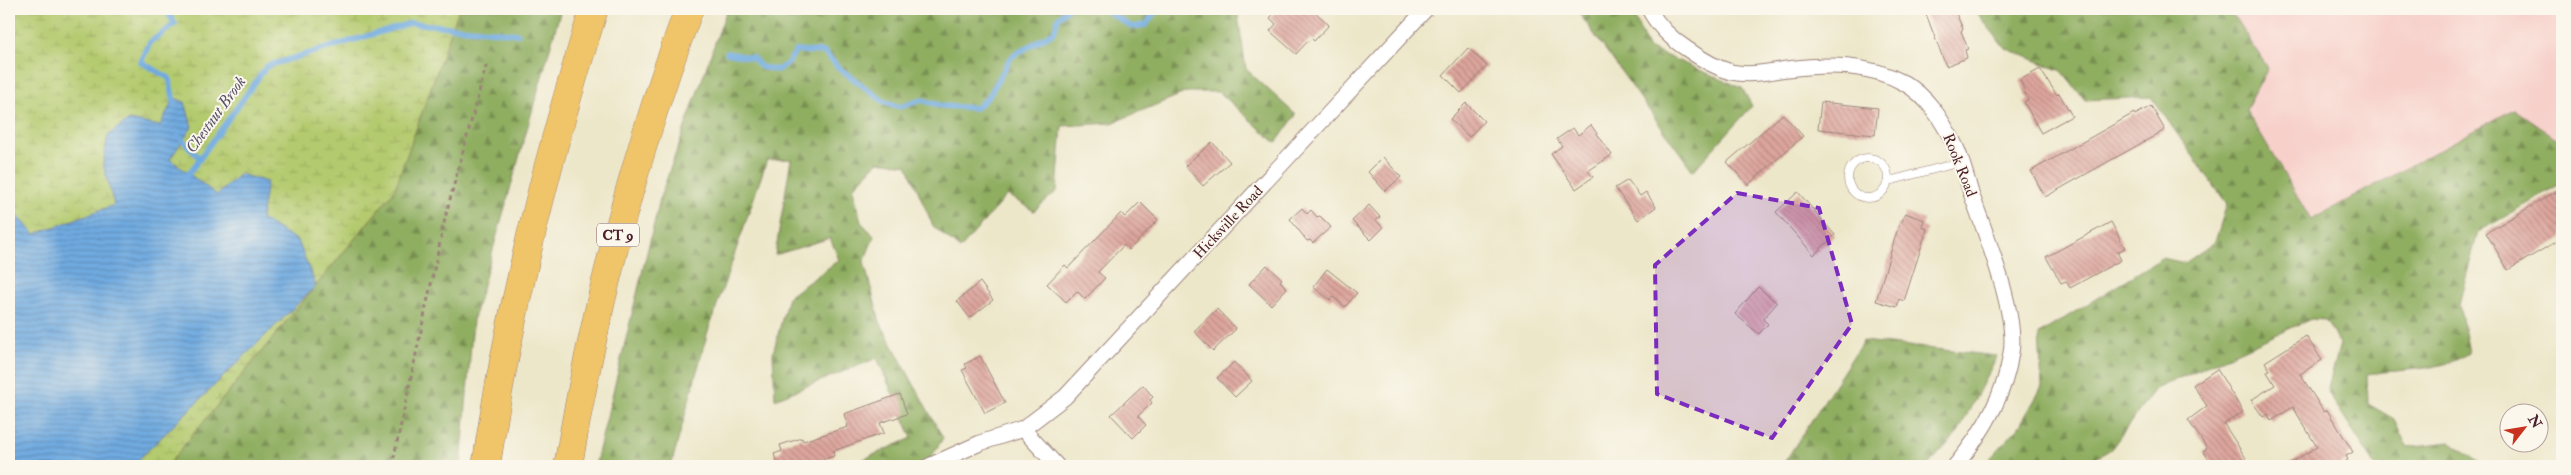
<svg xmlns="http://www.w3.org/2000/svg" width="2571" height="475" font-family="'IM FELL Double Pica',serif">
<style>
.built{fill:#f7d0ca}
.forest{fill:url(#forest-firs);stroke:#6c6646}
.wetland{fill:url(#wetland-marsh);stroke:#7f744c}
.water{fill:url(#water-rules);stroke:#5d6486}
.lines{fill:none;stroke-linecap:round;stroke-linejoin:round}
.stream{stroke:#70aae0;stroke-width:5.5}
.building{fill:url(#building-back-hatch)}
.lane-casing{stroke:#9c837a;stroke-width:9}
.street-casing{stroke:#9c837a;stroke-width:17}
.highway-casing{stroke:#9c837a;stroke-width:29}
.path{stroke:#9c837a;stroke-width:3;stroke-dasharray:4 4;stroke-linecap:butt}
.lane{stroke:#fff;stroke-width:8}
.street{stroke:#fff;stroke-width:15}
.highway{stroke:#f0c469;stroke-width:28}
.marked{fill:#7b2cbf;fill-opacity:0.2;stroke:#7b2cbf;stroke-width:4;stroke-dasharray:10 6;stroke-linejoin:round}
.labels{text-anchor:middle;stroke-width:4;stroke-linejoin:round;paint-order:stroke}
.shield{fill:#fbf7ec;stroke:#7f6065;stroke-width:1}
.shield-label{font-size:14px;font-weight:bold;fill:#4a1f2b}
.street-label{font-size:15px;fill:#4a1f2b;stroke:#fbf7ec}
.water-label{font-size:16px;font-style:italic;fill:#57506a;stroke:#fbf7ec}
</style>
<defs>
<pattern id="forest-firs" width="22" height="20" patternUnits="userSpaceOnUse" patternTransform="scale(1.25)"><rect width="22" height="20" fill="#8fae61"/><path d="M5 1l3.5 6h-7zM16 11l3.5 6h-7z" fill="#778d50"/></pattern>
<pattern id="wetland-marsh" width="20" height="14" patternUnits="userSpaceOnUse" patternTransform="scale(1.25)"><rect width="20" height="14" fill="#b4ca6e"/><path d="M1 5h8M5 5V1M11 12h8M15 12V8" fill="none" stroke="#9cad5f"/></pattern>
<pattern id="water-rules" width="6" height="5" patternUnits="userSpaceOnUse" patternTransform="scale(1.25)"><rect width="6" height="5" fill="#70aae0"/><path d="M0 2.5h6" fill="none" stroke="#5e8ab6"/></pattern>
<pattern id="building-back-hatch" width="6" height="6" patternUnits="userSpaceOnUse" patternTransform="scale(1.25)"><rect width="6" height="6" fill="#dda69d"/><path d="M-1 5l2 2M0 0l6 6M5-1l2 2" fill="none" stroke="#b58780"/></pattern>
</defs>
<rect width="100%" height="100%" fill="#fbf7ec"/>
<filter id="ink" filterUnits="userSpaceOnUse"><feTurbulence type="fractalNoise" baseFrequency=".02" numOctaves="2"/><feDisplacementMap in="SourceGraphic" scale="10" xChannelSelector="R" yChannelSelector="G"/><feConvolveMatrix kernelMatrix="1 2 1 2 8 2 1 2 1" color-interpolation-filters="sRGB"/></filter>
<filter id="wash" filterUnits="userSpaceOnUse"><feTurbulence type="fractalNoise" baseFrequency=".0096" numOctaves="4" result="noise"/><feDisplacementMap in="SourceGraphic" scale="20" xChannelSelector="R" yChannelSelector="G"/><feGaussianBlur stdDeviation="1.12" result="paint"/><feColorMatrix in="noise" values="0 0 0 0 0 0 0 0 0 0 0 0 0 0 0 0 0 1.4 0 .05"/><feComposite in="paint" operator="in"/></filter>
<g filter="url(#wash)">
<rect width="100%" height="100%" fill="#ede7ca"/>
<!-- built -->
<polygon class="built" points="2229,9 2562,9 2562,142 2514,109 2311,220 2246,110 2267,68"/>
<!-- forest -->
<g class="forest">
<polygon points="459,9 561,9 473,320 461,466 167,466 394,191"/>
<polygon points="727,9 1237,9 1246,69 1296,115 1276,143 1219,92 1187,92 1112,123 1062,126 1057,191 1034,211 1007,195 960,249 933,226 907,165 879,161 853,188 861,222 874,236 864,262 880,322 943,438 930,459 915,466 848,466 912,438 877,358 775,399 773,353 788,297 839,260 830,238 775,255 791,159 767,160 708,331 671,466 595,466 661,195"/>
<polygon points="1576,9 1631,9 1648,48 1742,88 1752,106 1693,171"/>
<path d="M1974,9H2229L2268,68L2246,110L2311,220L2514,109L2562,142V184L2478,232L2459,304L2469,352C2445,372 2397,369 2367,374L2368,404L2394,419L2407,447L2451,442L2484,466H2376L2327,391L2340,345L2326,320L2311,319L2155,389L2111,449L2083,466H1986L1985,464L2019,427L2042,387L2039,334L2162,258L2185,263L2215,242L2227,204L2151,97L2085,100L2061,71L2005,48Z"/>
<polygon points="1863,341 1997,356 1957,434 1927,466 1782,466"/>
</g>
<!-- wetland -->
<polygon class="wetland" points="9,9 459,9 394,191 167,466 9,466"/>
<!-- water -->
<polygon class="water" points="174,98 185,102 192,127 170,159 217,195 240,174 267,182 261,219 298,241 316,286 132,466 9,466 9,207 35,234 114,205 103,164 108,135 129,120 160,126"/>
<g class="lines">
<!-- stream -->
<g class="stream">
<polyline points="165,9 175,24 150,42 141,62 169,78 175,106"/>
<polyline points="1103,9 1132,27 1146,25 1157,9"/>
<polyline points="727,53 753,58 761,67 777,70 787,64 796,51 824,52 839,68 883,101 900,107 922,100 942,106 976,108 989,96 1011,57 1054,32 1058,18 1067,9"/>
<polyline points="179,136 200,159"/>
<polyline points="185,179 267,66 411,23 518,34"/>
</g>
</g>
<g id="blocks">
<!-- building -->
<g class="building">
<polygon points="1278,9 1312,9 1329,25 1314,41 1311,38 1296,54 1270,31 1276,24 1270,18"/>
<polygon points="1924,9 1954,9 1963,29 1961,31 1968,49 1965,50 1967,58 1946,66"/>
<polygon points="1468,48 1487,66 1461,93 1443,75"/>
<polygon points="2040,69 2057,95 2059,93 2072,116 2041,133 2024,102 2028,100 2020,80"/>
<polygon points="1821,102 1878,108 1875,135 1818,129"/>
<polygon points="1466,103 1484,121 1469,137 1450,119"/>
<polygon points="2151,106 2165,130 2045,197 2031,171 2134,113 2135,115"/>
<polygon points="1783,114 1803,136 1748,185 1727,162"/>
<polygon points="1591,125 1612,155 1588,171 1593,177 1576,189 1551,154 1562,146 1557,139 1573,128 1578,135"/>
<polygon points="1212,142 1230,162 1203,186 1185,166"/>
<polygon points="1383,157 1401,177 1385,191 1368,172"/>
<polygon points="1628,180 1640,196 1646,192 1656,207 1638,220 1615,188"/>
<polygon points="2562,188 2562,238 2508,270 2486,233"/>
<polygon points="1798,192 1835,235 1814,255 1776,212"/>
<polygon points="1140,202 1158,220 1129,250 1124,245 1098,272 1105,278 1085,299 1077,291 1066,302 1047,284 1065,265 1068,268 1121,213 1125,217"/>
<polygon points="1369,205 1380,217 1376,220 1383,228 1371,240 1352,221"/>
<polygon points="1302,208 1307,214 1311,210 1317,217 1320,216 1331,227 1313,243 1310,240 1307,241 1290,219"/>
<polygon points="1905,213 1924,220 1922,227 1927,229 1904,301 1899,299 1897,307 1876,301 1900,221 1902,222"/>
<polygon points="2111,222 2125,248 2117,252 2121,260 2070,288 2066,281 2061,283 2046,257"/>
<polygon points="1267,265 1282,279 1280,281 1287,288 1271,305 1249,284"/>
<polygon points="1327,269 1357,293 1345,307 1333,297 1330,300 1313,287"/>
<polygon points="980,282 993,300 970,318 957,301"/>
<polygon points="1758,287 1777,303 1763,319 1768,324 1759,334 1735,314"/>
<polygon points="1217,309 1236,329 1213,351 1194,331"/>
<polygon points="2306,336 2322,360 2300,374 2324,412 2327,410 2353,452 2346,456 2348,460 2338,466 2285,466 2317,447 2293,407 2271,421 2268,414 2263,417 2251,400 2275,385 2267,372 2270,370 2265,362"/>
<polygon points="980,356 1005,403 985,413 962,370 967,368 965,364"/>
<polygon points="1234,362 1252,381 1235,397 1217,378"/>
<polygon points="2217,369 2243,412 2224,424 2251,466 2213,466 2203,451 2207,448 2188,420 2207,406 2193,385"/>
<polygon points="1143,385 1153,397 1150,400 1152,403 1138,416 1146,425 1133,438 1111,415"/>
<polygon points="900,394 907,414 880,423 884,433 833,451 834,456 810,464 811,466 778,466 774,454 782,451 780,445 802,438 803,441 848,427 844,414"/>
</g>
</g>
</g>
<g filter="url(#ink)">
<use href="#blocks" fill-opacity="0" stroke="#9c837a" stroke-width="1"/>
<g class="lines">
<defs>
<g id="lane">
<circle cx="1868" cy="178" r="20"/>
<polyline points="1889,181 1961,162"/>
</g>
<g id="street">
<path d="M1649,9C1658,26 1671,39 1687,49C1701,59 1714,67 1731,72C1749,76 1769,72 1787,69C1827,64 1868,63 1904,83C1928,96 1942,121 1954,143C1962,158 1966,177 1971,193C1985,233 2018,313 2011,353C2005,395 1982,434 1955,466"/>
<polyline points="1023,429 1057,466"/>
<polyline points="929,466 980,443 1023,429 1065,397 1426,9"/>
</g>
<g id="highway">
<path d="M486,466C509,311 547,158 594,9"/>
<path d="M568,466C594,311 634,156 689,9"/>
</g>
</defs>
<!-- lane casing -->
<use href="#lane" class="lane-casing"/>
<!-- street casing -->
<use href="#street" class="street-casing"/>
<!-- highway casing -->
<use href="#highway" class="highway-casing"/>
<!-- path -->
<polyline class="path" points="392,466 446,214 487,63"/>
<!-- lane -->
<use href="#lane" class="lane"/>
<!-- street -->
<use href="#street" class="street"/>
<!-- highway -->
<use href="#highway" class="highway"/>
</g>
</g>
<!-- marked area -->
<path class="marked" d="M1737,193L1819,208L1852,324L1772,438L1657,394L1655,265Z"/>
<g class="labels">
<!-- shield labels -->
<rect class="shield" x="597" y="223.5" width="42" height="23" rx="4"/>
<g class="shield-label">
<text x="618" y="240">CT 9</text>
</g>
<!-- street labels -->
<g class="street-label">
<text transform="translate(1960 165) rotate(68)" y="5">Rook Road</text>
<text transform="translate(1228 222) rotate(-47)" y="5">Hicksville Road</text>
</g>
<!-- water labels -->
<g class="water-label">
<text transform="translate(215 114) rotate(-54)" y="6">Chestnut Brook</text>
</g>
</g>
<!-- margin -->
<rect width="2571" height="475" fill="none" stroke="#fbf7ec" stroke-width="30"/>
<!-- north arrow -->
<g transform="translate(2524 428) rotate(59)"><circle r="24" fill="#fbf7ec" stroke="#b4a19f"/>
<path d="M0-4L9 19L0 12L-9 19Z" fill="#c8321e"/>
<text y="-8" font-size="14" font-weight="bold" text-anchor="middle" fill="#4a1f2b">N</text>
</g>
</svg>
